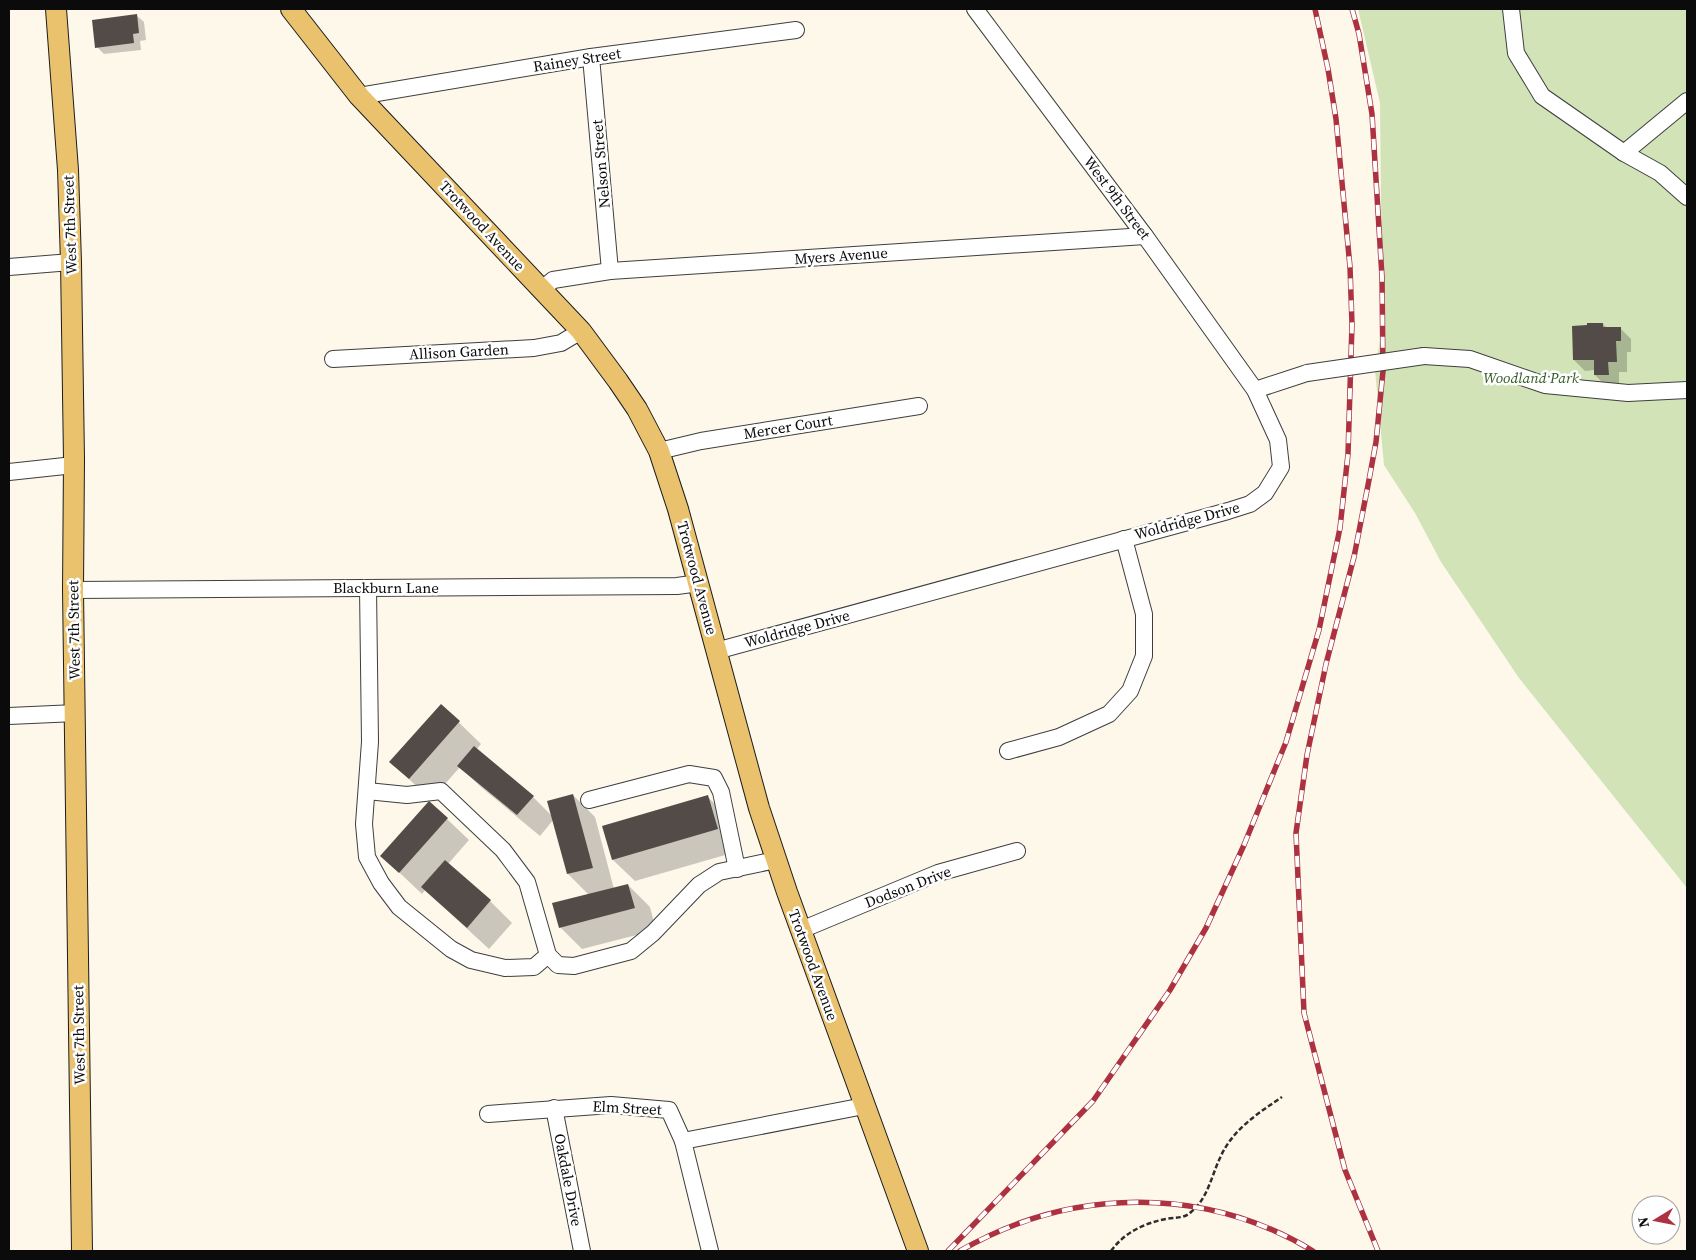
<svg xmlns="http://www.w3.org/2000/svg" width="1696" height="1260" font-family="'Source Serif 4',serif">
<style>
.green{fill:#d2e3b8}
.shadow{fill:#0003}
.building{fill:#524b48}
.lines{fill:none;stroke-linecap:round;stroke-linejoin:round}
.minor-casing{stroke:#3e3e3e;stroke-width:18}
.major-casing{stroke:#1c1c1c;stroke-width:22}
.path{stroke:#2d2d2d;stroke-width:2.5;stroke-dasharray:5 2.5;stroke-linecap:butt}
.minor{stroke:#fff;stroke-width:16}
.major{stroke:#eac26d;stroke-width:20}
.rail-casing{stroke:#ac3241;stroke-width:5.5}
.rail{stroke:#fff;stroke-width:4;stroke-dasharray:11;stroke-linecap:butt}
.minor-bridge-casing{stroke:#3e3e3e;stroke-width:18;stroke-linecap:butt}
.minor-bridge{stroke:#fff;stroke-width:16}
.labels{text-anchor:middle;stroke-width:5;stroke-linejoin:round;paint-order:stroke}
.street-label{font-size:15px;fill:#0b0b0b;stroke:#fff}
.park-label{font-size:15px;font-style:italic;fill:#335b22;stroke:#fff}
</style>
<rect width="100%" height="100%" fill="#fdf8ea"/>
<!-- green -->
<polygon class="green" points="1358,9 1687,9 1687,888 1519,678 1441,562 1415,513 1384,465 1375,370 1380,340 1382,302 1380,103"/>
<!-- shadow -->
<g class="shadow">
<polygon points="136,15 144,22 146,40 140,41 141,50 104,54 97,47"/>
<polygon points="1603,324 1607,328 1620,328 1631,339 1631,352 1627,352 1627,372 1619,372 1619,385 1606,386 1595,375 1595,370 1585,371 1574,360"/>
<polygon points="441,705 481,744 476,750 533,797 553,817 573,795 595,817 614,889 628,885 650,907 656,930 582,949 560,927 589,895 568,874 554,819 540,836 481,787 460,767 431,800 391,762"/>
<polygon points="708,797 729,819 739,851 635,881 613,860 604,827"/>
<polygon points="429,802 469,840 448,864 490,901 512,923 489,949 425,890 422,894 382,856"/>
</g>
<!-- building -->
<g class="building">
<polygon points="137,14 139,33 133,34 134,43 95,48 92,20"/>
<polygon points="1587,323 1603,323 1603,327 1621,327 1621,341 1616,341 1617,362 1608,362 1609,375 1594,375 1594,360 1573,360 1572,326 1587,325"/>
<polygon points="441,704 460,721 409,779 389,762"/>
<polygon points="474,746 534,796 517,815 457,766"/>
<polygon points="573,794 593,868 567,874 547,801"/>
<polygon points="708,795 718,829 612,860 602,826"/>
<polygon points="429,801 448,818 399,873 380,856"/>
<polygon points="445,860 491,900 467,928 421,887"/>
<polygon points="628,884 635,908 559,928 552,903"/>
</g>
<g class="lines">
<defs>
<g id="minor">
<polyline points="1511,9 1516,53 1542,96 1624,153"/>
<polyline points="591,57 610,271"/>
<polyline points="359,96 591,57 796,30"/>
<polyline points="1687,101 1624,153 1660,173 1687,197"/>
<polyline points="9,267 71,262"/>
<polyline points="541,290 553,280 610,271 1145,236"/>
<polyline points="1424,356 1470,359 1545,385 1628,393 1687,390"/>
<polyline points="333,359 534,348 561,343 581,331"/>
<polyline points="1255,390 1307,373"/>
<polyline points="659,451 701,441 919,406"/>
<polyline points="9,472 74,465"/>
<polyline points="368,588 370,742 364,824 367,857 381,883 399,907 451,949 471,960 505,968 534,967 548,955"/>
<polyline points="73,590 677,586 699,583"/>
<polyline points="716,651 1228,511 1250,504 1265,493 1281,467 1278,440 1255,390 1145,236 975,9"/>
<polyline points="9,716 76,713"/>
<polyline points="1008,751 1059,737 1109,714 1130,691 1144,656 1144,614 1124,539"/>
<polyline points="367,791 407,795 441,791 503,850 527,882 548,955 558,965 574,966 631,951 653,933 699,885 719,872 776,860"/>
<polyline points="589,800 689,774 714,778 721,792 737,869"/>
<polyline points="801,930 938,873 1017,851"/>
<polyline points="554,1108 582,1251"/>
<polyline points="488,1114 611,1105 669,1110 683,1141 864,1106"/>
<polyline points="683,1141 710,1251"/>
</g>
<g id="major">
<polyline points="56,9 68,170 71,262 74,459 73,590 82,1251"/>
<polyline points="291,9 359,96 581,331 618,381 637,409 659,451 678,509 759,808 787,892 918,1251"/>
</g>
</defs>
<!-- minor casing -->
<use href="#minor" class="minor-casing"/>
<!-- major casing -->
<use href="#major" class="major-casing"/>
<!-- path -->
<path class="path" d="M1111,1251C1124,1233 1144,1223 1166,1219C1175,1217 1184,1219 1191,1212C1208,1198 1211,1177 1220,1158C1232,1130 1257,1114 1282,1097"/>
<!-- minor -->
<use href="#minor" class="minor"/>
<!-- major -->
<use href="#major" class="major"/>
<defs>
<g id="rail">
<polyline points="1352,9 1359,34 1372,114 1382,277 1383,371 1376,442 1369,480 1354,557 1326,664 1307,755 1296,833 1304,1013 1345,1170 1378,1251"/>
<polyline points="948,1251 1093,1101 1170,990 1206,928 1244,845 1286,742 1319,630 1340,528 1348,454 1352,324 1350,267 1336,119 1328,69 1315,9"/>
<path d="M960,1251C1070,1187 1204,1185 1313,1251"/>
</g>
</defs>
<!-- rail casing -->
<use href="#rail" class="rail-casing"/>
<!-- rail -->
<use href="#rail" class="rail"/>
<defs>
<polyline id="minor-bridge" points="1307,373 1424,356"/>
</defs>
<!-- minor-bridge casing -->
<use href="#minor-bridge" class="minor-bridge-casing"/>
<!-- minor-bridge -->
<use href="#minor-bridge" class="minor-bridge"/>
</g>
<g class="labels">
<!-- street labels -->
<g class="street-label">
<text transform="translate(577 60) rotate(-9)" y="5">Rainey Street</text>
<text transform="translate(601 164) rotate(-95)" y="5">Nelson Street</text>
<text transform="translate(1117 198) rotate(53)" y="5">West 9th Street</text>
<text transform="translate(70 225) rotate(-92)" y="5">West 7th Street</text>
<text transform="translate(482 226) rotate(47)" y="5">Trotwood Avenue</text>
<text transform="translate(841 256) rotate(-4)" y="5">Myers Avenue</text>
<text transform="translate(459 352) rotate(-3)" y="5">Allison Garden</text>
<text transform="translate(788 427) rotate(-9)" y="5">Mercer Court</text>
<text transform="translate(1187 521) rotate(-15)" y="5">Woldridge Drive</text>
<text transform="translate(697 578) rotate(75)" y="5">Trotwood Avenue</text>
<text x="386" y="593">Blackburn Lane</text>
<text transform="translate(797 629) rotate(-15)" y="5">Woldridge Drive</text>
<text transform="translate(74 630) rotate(-91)" y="5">West 7th Street</text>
<text transform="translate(908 887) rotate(-21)" y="5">Dodson Drive</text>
<text transform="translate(813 965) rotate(70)" y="5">Trotwood Avenue</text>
<text transform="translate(79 1035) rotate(-91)" y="5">West 7th Street</text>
<text transform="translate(627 1108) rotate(3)" y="5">Elm Street</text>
<text transform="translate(568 1180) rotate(79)" y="5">Oakdale Drive</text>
</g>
<!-- park labels -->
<g class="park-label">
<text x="1531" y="383">Woodland Park</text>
</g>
</g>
<!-- border -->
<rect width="1696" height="1260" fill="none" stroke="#0b0b0b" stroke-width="20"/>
<!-- north arrow -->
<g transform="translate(1656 1220) rotate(260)"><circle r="24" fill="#ffffff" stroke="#9d9d9d"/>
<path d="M0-4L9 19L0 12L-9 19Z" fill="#ac3241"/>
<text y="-8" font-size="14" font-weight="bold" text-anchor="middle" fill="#0b0b0b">N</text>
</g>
</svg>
